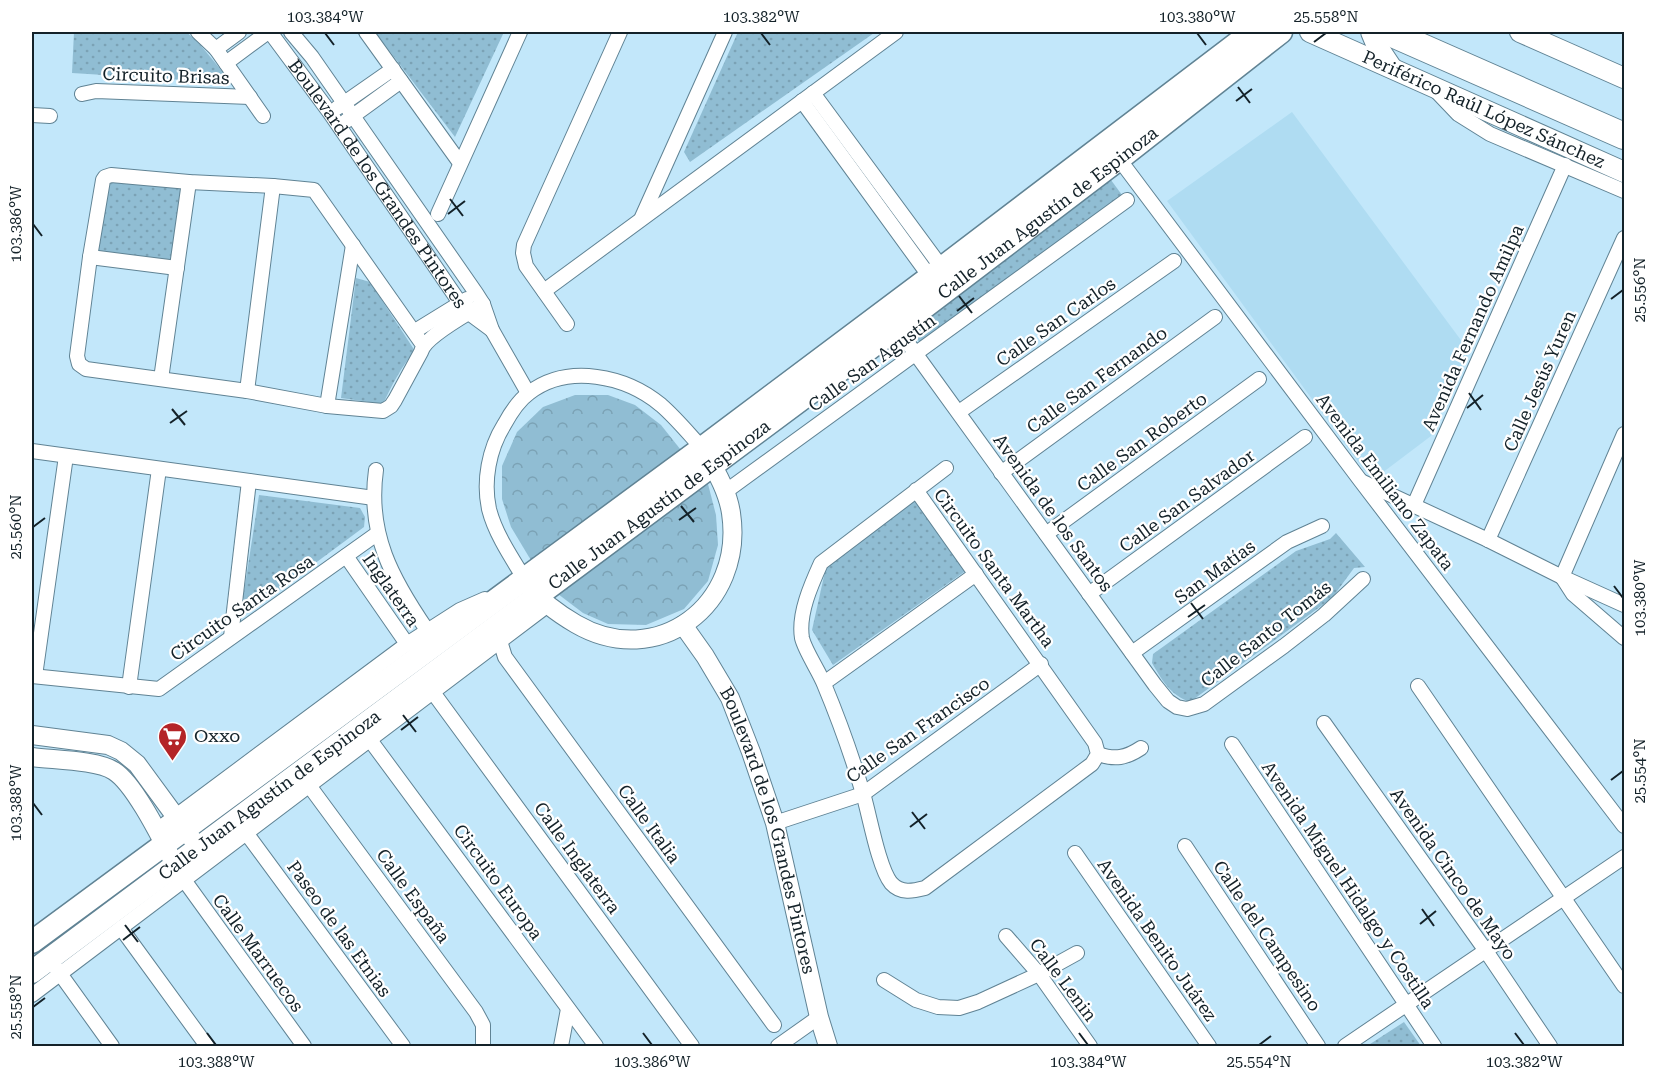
<svg xmlns="http://www.w3.org/2000/svg" width="1656" height="1078" font-family="'Roboto Serif',serif">
<style>
.built{fill:#afdcf2}
.grass{fill:url(#grass-dots)}
.forest{fill:url(#forest-crowns)}
.lines{fill:none;stroke-linecap:round;stroke-linejoin:round}
.minor-casing{stroke:#608394;stroke-width:16}
.tertiary-casing{stroke:#608394;stroke-width:20}
.secondary-casing{stroke:#608394;stroke-width:22}
.primary-casing{stroke:#608394;stroke-width:25}
.motorway-casing{stroke:#608394;stroke-width:28}
.minor{stroke:#fff;stroke-width:14}
.tertiary{stroke:#fff;stroke-width:18}
.secondary{stroke:#fff;stroke-width:20}
.primary{stroke:#fff;stroke-width:22}
.motorway{stroke:#fff;stroke-width:26}
.ticks{fill:none;stroke:#142229;stroke-width:2}
.labels{text-anchor:middle;stroke-width:4.5;stroke-linejoin:round;paint-order:stroke}
.street-label{font-size:18px;fill:#142229;stroke:#fff}
.poi-label{font-size:18px;fill:#142229;stroke:#fff;text-anchor:start}
.neatline{fill:none;stroke:#142229;stroke-width:2}
.ticks-label{font-size:15px;text-anchor:middle;fill:#142229}
</style>
<defs>
<pattern id="grass-dots" width="8" height="8" patternUnits="userSpaceOnUse" patternTransform="scale(1.5)"><rect width="8" height="8" fill="#90bdd3"/><path d="M2 2h.1M6 6h.1" fill="none" stroke="#7ba2b5" stroke-width="1.8" stroke-linecap="round"/></pattern>
<pattern id="forest-crowns" width="20" height="18" patternUnits="userSpaceOnUse" patternTransform="scale(1.5)"><rect width="20" height="18" fill="#90bdd3"/><path d="M2 6a3 3 0 1 1 6 0M12 15a3 3 0 1 1 6 0" fill="none" stroke="#7ba2b5"/></pattern>
</defs>
<rect width="100%" height="100%" fill="#c2e7fa"/>
<!-- built -->
<polygon class="built" points="1292,112 1469,351 1431,436 1378,476 1364,470 1167,201"/>
<!-- grass -->
<g class="grass">
<polygon points="74,32 186,32 197,41 232,83 72,73"/>
<polygon points="375,32 504,32 455,137"/>
<polygon points="738,32 874,32 874,33 690,162 684,152"/>
<polygon points="107,178 186,185 174,264 93,255"/>
<polygon points="1111,180 1122,195 920,343 912,331"/>
<path d="M356,278L370,282L415,351C401,367 392,385 383,404L341,398Z"/>
<polygon points="259,495 360,508 365,517 364,527 256,607 246,603 243,598"/>
<polygon points="915,500 967,570 833,665 812,630 826,567"/>
<path d="M1336,533L1365,567L1354,568L1332,598L1190,702C1170,695 1162,680 1152,663L1153,654L1296,551L1330,539Z"/>
<polygon points="1404,1022 1421,1046 1367,1046"/>
</g>
<!-- forest -->
<polygon class="forest" points="575,395 608,395 635,405 661,425 708,484 716,515 718,545 708,581 684,609 646,625 608,624 583,613 554,591 529,557 511,527 502,499 502,466 517,432 543,407"/>
<g class="lines">
<defs>
<g id="minor">
<polyline points="198,32 216,49 263,116"/>
<path id="s1" d="M270,32L330,113L460,303L469,313L492,330"/>
<polyline points="291,32 312,57 476,293 483,304 492,330 528,393"/>
<polyline points="366,32 460,163"/>
<polyline points="216,49 239,32"/>
<polyline points="226,63 268,32"/>
<polyline points="1437,92 1458,114 1490,134 1624,191"/>
<polyline points="813,93 942,268"/>
<polyline points="82,94 96,91 250,97"/>
<polyline points="802,101 930,277"/>
<polyline points="337,108 393,69"/>
<polyline points="32,115 50,116"/>
<polyline points="346,121 401,81"/>
<polyline points="1119,159 1360,480 1624,826"/>
<polyline points="438,214 520,32"/>
<polyline points="642,217 725,32"/>
<polyline points="90,257 177,268"/>
<polyline points="544,291 896,32"/>
<polyline points="567,324 526,266 523,253 524,245 620,32"/>
<polyline points="897,328 1155,685 1168,701 1177,707 1187,709 1204,704 1284,646 1324,615 1363,579"/>
<polyline points="415,331 467,299"/>
<path d="M423,345L314,190L273,186L189,182L111,175L105,177L103,180L90,257L77,356L79,364L86,369L247,391L327,406L383,411L391,406L395,400L421,352C425,336 468,314 483,304"/>
<polyline points="161,379 189,182"/>
<polyline points="247,391 273,186"/>
<polyline points="327,406 353,245"/>
<polyline points="959,412 1174,261"/>
<polyline points="1624,434 1562,577 1573,594 1624,638"/>
<polyline points="32,451 374,498"/>
<path d="M376,470C367,534 392,579 427,630"/>
<polyline points="1001,473 1215,317"/>
<polyline points="1363,482 1488,540 1562,577 1624,605"/>
<path d="M916,490L1095,743L1098,754L1092,764L925,888C913,891 901,894 891,883C879,868 870,818 864,797C853,759 839,720 824,684C819,671 805,651 802,638C798,614 811,585 821,563L946,468"/>
<polyline points="725,492 1127,200"/>
<polyline points="1414,505 1565,165"/>
<polyline points="1046,534 1259,379"/>
<polyline points="1488,540 1624,238"/>
<polyline points="346,556 407,644"/>
<path d="M524,578C511,557 495,533 489,509C483,481 489,449 504,425C510,414 519,400 529,393C568,363 626,376 661,405C676,418 689,434 702,448"/>
<polyline points="1089,594 1305,437"/>
<polyline points="231,637 249,481"/>
<polyline points="500,641 505,657 774,1025"/>
<polyline points="1132,653 1287,542 1322,526"/>
<polyline points="32,676 159,689 378,533"/>
<polyline points="35,676 66,456"/>
<polyline points="824,683 976,574"/>
<polyline points="1418,686 1624,986"/>
<polyline points="129,687 159,469"/>
<polyline points="432,691 692,1046"/>
<polyline points="1324,723 1486,951 1550,1046"/>
<polyline points="370,740 596,1046"/>
<polyline points="1232,744 1434,1046"/>
<path d="M1098,754C1115,760 1126,758 1141,748"/>
<polyline points="305,780 476,1012 483,1025 483,1046"/>
<polyline points="775,823 863,794 1041,664"/>
<polyline points="157,830 407,644 460,610 485,599"/>
<polyline points="247,834 403,1046"/>
<polyline points="1185,846 1318,1046"/>
<polyline points="1075,853 1209,1046"/>
<polyline points="179,873 304,1046"/>
<polyline points="121,928 207,1046"/>
<polyline points="1006,936 1039,974 1090,1046"/>
<polyline points="56,968 112,1046"/>
<polyline points="884,980 916,1000 938,1007 959,1008 978,1002 1039,974 1077,953"/>
<polyline points="32,995 548,605"/>
<polyline points="561,1046 568,1009"/>
<polyline points="778,1046 819,1017"/>
<polyline points="1345,1046 1624,857"/>
</g>
<g id="tertiary">
<path d="M530,587C542,602 559,614 576,624C657,671 745,605 731,513C728,493 717,472 706,455"/>
<path id="s2" d="M683,625L705,656L730,698L751,752L775,823L819,1017L828,1046"/>
<polyline points="32,735 108,745 121,751 137,764 192,839"/>
<path d="M32,757C53,760 97,760 114,771C135,784 163,842 175,865"/>
</g>
<g id="secondary">
<path id="s3" d="M1310,32L1624,172"/>
<polyline points="1371,32 1376,44 1392,68"/>
<polyline points="1520,32 1624,78"/>
</g>
<g id="primary">
<polyline points="32,942 702,448 930,277 1252,32"/>
<path id="s4" d="M32,972L897,328L1119,159L1281,32"/>
</g>
<polyline id="motorway" points="1388,32 1624,136"/>
</defs>
<!-- minor casing -->
<use href="#minor" class="minor-casing"/>
<!-- tertiary casing -->
<use href="#tertiary" class="tertiary-casing"/>
<!-- secondary casing -->
<use href="#secondary" class="secondary-casing"/>
<!-- primary casing -->
<use href="#primary" class="primary-casing"/>
<!-- motorway casing -->
<use href="#motorway" class="motorway-casing"/>
<!-- minor -->
<use href="#minor" class="minor"/>
<!-- tertiary -->
<use href="#tertiary" class="tertiary"/>
<!-- secondary -->
<use href="#secondary" class="secondary"/>
<!-- primary -->
<use href="#primary" class="primary"/>
<!-- motorway -->
<use href="#motorway" class="motorway"/>
</g>
<!-- ticks -->
<path class="ticks" d="M325,33L334,45M761,33L770,45M1197,33L1206,45M1314,42L1326,33M1238,87L1250,103M1236,101L1252,89M450,199L463,216M448,214L465,201M33,224L42,236M959,296L972,313M1611,299L1623,290M957,311L974,298M1469,393L1481,410M1467,408L1483,395M172,409L185,425M170,423L187,411M681,506L694,522M679,520L696,508M33,527L45,518M1614,586L1623,598M1191,603L1203,619M1188,617L1205,605M403,715L416,732M401,730L418,717M1611,780L1623,771M33,803L42,815M912,812L925,829M910,827L927,814M1422,909L1434,926M1420,924L1436,911M125,925L138,942M123,940L140,927M33,1007L45,998M207,1033L216,1045M643,1033L652,1045M1079,1033L1088,1045M1515,1033L1524,1045M1259,1045L1271,1036"/>
<!-- icons -->
<defs>
<symbol id="supermarket-pin" viewBox="-11 -11 22 30"><path d="M0 17L-7.5 6A9.5 9.5 0 1 1 7.5 6Z" fill="#b42427" stroke="#fff"/><path d="M-6-5.5h2.5l.6 2H6L4.5 2H-2.5L-4.4-4H-6ZM-1.5 3.2a1.3 1.3 0 1 0 .1 0ZM3 3.2a1.3 1.3 0 1 0 .1 0Z" fill="#fff"/></symbol>
</defs>
<g fill-rule="evenodd">
<use href="#supermarket-pin" x="156" y="720" width="33" height="45"/>
</g>
<g class="labels">
<!-- street labels -->
<g class="street-label">
<text transform="translate(166 76) rotate(2)" y="6">Circuito Brisas</text>
<text dy="6" stroke="none"><textPath href="#s3" startOffset="190">Periférico Raúl López Sánchez</textPath></text>
<text dy="6" stroke="none"><textPath href="#s1" startOffset="186">Boulevard de los Grandes Pintores</textPath></text>
<text dy="6" stroke="none"><textPath href="#s4" startOffset="1268">Calle Juan Agustín de Espinoza</textPath></text>
<text transform="translate(1056 322) rotate(-35)" y="6">Calle San Carlos</text>
<text transform="translate(1473 328) rotate(-66)" y="6">Avenida Fernando Amilpa</text>
<text transform="translate(872 363) rotate(-36)" y="6">Calle San Agustín</text>
<text transform="translate(1097 380) rotate(-36)" y="6">Calle San Fernando</text>
<text transform="translate(1540 381) rotate(-66)" y="6">Calle Jesús Yuren</text>
<text transform="translate(1142 442) rotate(-36)" y="6">Calle San Roberto</text>
<text transform="translate(1385 482) rotate(53)" y="6">Avenida Emiliano Zapata</text>
<text transform="translate(1187 501) rotate(-36)" y="6">Calle San Salvador</text>
<text dy="6" stroke="none"><textPath href="#s4" startOffset="782">Calle Juan Agustín de Espinoza</textPath></text>
<text transform="translate(1053 513) rotate(54)" y="6">Avenida de los Santos</text>
<text transform="translate(994 568) rotate(54)" y="6">Circuito Santa Martha</text>
<text transform="translate(1215 572) rotate(-36)" y="6">San Matías</text>
<text transform="translate(391 590) rotate(55)" y="6">Inglaterra</text>
<text transform="translate(242 608) rotate(-35)" y="6">Circuito Santa Rosa</text>
<text transform="translate(1266 634) rotate(-38)" y="6">Calle Santo Tomás</text>
<text transform="translate(918 730) rotate(-35)" y="6">Calle San Francisco</text>
<text dy="6" stroke="none"><textPath href="#s4" startOffset="296">Calle Juan Agustín de Espinoza</textPath></text>
<text transform="translate(649 824) rotate(54)" y="6">Calle Italia</text>
<text dy="6" stroke="none"><textPath href="#s2" startOffset="225">Boulevard de los Grandes Pintores</textPath></text>
<text transform="translate(577 858) rotate(54)" y="6">Calle Inglaterra</text>
<text transform="translate(1453 874) rotate(55)" y="6">Avenida Cinco de Mayo</text>
<text transform="translate(498 882) rotate(54)" y="6">Circuito Europa</text>
<text transform="translate(1348 885) rotate(56)" y="6">Avenida Miguel Hidalgo y Costilla</text>
<text transform="translate(413 896) rotate(54)" y="6">Calle España</text>
<text transform="translate(339 929) rotate(54)" y="6">Paseo de las Etnias</text>
<text transform="translate(1267 936) rotate(56)" y="6">Calle del Campesino</text>
<text transform="translate(1157 940) rotate(55)" y="6">Avenida Benito Juárez</text>
<text transform="translate(258 953) rotate(54)" y="6">Calle Marruecos</text>
<text transform="translate(1063 980) rotate(53)" y="6">Calle Lenin</text>
</g>
<!-- poi labels -->
<g class="poi-label">
<text x="194" y="742">Oxxo</text>
</g>
</g>
<!-- border -->
<rect width="1656" height="1078" fill="none" stroke="#ffffff" stroke-width="66"/>
<rect x="33" y="33" width="1590" height="1012" class="neatline"/>
<g class="ticks-label">
<text x="325" y="22">103.384°W</text>
<text x="761" y="22">103.382°W</text>
<text x="1197" y="22">103.380°W</text>
<text x="1326" y="22">25.558°N</text>
<text transform="translate(16 224) rotate(-90)" y="5">103.386°W</text>
<text transform="translate(1640 290) rotate(-90)" y="5">25.556°N</text>
<text transform="translate(16 527) rotate(-90)" y="5">25.560°N</text>
<text transform="translate(1640 598) rotate(-90)" y="5">103.380°W</text>
<text transform="translate(1640 771) rotate(-90)" y="5">25.554°N</text>
<text transform="translate(16 803) rotate(-90)" y="5">103.388°W</text>
<text transform="translate(16 1007) rotate(-90)" y="5">25.558°N</text>
<text x="216" y="1067">103.388°W</text>
<text x="652" y="1067">103.386°W</text>
<text x="1088" y="1067">103.384°W</text>
<text x="1259" y="1067">25.554°N</text>
<text x="1524" y="1067">103.382°W</text>
</g>
</svg>
